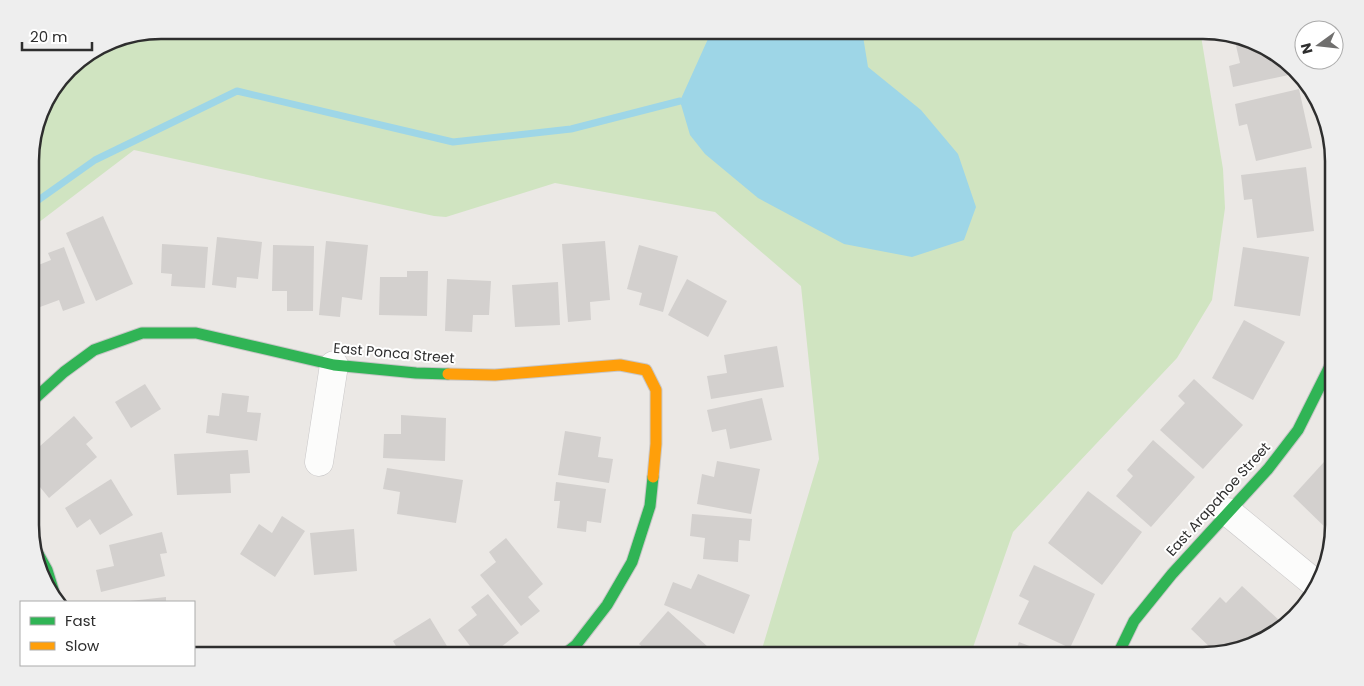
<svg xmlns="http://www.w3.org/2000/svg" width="1364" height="686" font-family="Poppins,sans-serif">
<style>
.green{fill:#d0e4c1}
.water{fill:#9ed6e7}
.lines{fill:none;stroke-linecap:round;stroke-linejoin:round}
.stream{stroke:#9ed6e7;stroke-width:7}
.building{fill:#d3d0ce}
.street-casing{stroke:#c8c6c7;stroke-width:29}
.fast-casing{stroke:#c8c6c7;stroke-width:13}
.slow-casing{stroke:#c8c6c7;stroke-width:13}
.street{stroke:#fcfcfb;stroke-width:28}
.fast{stroke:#30b455;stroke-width:11}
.slow{stroke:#ff9f0a;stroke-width:11}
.labels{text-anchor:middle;stroke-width:4;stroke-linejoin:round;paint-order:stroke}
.street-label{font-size:14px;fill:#2e2e2e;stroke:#fff}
.rim{fill:none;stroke:#2e2e2e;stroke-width:2.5}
</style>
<rect width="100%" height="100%" fill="#ebe8e5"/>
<!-- green -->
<polygon class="green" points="160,30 1200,30 1223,169 1225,208 1212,300 1177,358 1013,532 970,656 757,656 762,649 819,459 801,286 715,212 555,183 446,217 434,216 134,150 30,229 30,152 44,102 74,63 111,40"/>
<!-- water -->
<polygon class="water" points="712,30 862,30 868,67 921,110 958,154 976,207 964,240 912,257 844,244 758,198 705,154 690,135 680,101"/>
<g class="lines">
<!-- stream -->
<polyline class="stream" points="30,206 95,160 237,91 453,142 571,129 680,101"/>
</g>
<!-- building -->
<g class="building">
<polygon points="1234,37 1261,43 1298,73 1233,87 1229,66 1240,63"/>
<polygon points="1299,89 1312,148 1256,161 1247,124 1239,126 1235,104"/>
<polygon points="1306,167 1314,231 1257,238 1252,199 1244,200 1241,175"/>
<polygon points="103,216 133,284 96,301 66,233"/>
<polygon points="217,237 262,242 258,279 237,277 236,288 212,285"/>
<polygon points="326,241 368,245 362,300 342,297 340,317 319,315"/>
<polygon points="605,241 610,300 590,302 591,320 568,322 562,244"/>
<polygon points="162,244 208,247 205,288 171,286 172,274 161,273"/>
<polygon points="273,245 314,246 313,311 287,311 287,291 272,291"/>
<polygon points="639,245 678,256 663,312 639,305 642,293 627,289"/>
<polygon points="64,247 85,303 63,311 59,300 40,307 31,283 31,268 51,260 48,253"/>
<polygon points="1243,247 1309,257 1300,316 1234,306"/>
<polygon points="407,271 428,271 427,316 379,315 380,277 407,277"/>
<polygon points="447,279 491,281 489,315 473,315 472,332 445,331"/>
<polygon points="687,279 727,301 708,337 668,315"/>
<polygon points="558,282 560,325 515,327 512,285"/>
<polygon points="1244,320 1285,342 1253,400 1212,378"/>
<polygon points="777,346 784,387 711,399 707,376 727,373 724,355"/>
<polygon points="1194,379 1243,425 1203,469 1160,430 1185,403 1178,396"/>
<polygon points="145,384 161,409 131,428 115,402"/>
<polygon points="222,393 249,396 247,412 261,413 257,441 206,433 208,415 219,416"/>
<polygon points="762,398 772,440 730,449 726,429 712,432 707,410"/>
<polygon points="401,415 446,418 445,461 383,458 384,434 401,434"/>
<polygon points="74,416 93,438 86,444 97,457 49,498 31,476 31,454"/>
<polygon points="565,431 601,437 598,457 613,459 609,483 558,475"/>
<polygon points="1153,440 1195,477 1151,527 1116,496 1133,476 1127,470"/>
<polygon points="248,450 250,473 230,474 231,493 177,495 174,454"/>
<polygon points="717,461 760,469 751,514 697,504 702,474 714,477"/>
<polygon points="1324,462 1334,472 1334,526 1332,534 1293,496"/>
<polygon points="387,468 463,480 456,523 397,514 400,492 383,489"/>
<polygon points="111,479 133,515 100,535 90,519 77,528 65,508"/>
<polygon points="556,482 606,489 601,523 587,521 586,532 557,528 560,501 554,501"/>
<polygon points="1088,491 1142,532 1102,585 1048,543"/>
<polygon points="692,514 752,519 750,541 739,540 738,562 703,559 705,538 690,536"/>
<polygon points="282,516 305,531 275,577 240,554 259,524 272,533"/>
<polygon points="354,529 357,571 314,575 310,533"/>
<polygon points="162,532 167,553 160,554 165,576 101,592 96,570 114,566 109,545"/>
<polygon points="506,538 543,584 528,597 540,611 521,626 480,575 496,562 489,552"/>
<polygon points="1034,565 1095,594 1070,648 1018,624 1029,601 1019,596"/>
<polygon points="698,574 750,595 734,634 664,605 673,582 691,589"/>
<polygon points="1242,586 1280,621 1267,635 1262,630 1251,642 1217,654 1191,629 1220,597 1226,603"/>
<polygon points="488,594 519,633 492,654 487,646 476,654 458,630 477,615 471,607"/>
<polygon points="166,597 166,602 130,602 130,601"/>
<polygon points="668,611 718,656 653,656 639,644"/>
<polygon points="430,618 453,656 402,656 393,641"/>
<polygon points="1019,642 1055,656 1014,656"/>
</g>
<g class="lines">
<defs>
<g id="street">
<polyline points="319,462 334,365"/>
<polyline points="1228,512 1318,586"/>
</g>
<g id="fast">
<polyline points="31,402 64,372 94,350 142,333 196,333 334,365 416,373 448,374"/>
<polyline points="31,541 47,570 57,602"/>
<polyline points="562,656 576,645 607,605 632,562 650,506 653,477"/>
<polyline points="1117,656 1134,621 1172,574 1268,469 1298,430 1334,358"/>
</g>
<polyline id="slow" points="448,374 495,375 620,365 646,370 656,390 656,444 653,477"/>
</defs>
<!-- street casing -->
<use href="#street" class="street-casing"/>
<!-- fast casing -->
<use href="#fast" class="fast-casing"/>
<!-- slow casing -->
<use href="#slow" class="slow-casing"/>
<!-- street -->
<use href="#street" class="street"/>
<!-- fast -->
<use href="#fast" class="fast"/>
<!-- slow -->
<use href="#slow" class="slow"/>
</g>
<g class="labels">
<!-- street labels -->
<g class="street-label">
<text transform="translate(394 353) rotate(5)" y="5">East Ponca Street</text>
<text transform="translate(1218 499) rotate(-48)" y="5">East Arapahoe Street</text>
</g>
</g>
<!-- crop -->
<path d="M0 0H1364V686H0ZM161 39H1203A122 122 0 0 1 1325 161V525A122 122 0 0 1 1203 647H161A122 122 0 0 1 39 525V161A122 122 0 0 1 161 39Z" fill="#eee" fill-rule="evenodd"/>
<path class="rim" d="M161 39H1203A122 122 0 0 1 1325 161V525A122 122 0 0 1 1203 647H161A122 122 0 0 1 39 525V161A122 122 0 0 1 161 39Z"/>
<!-- legend -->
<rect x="20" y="601" width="175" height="65" fill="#ffffff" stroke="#ababab"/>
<rect x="30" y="617" width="25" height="8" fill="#30b455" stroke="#ababab"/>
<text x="65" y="626" font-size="15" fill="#2e2e2e">Fast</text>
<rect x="30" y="642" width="25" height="8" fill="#ff9f0a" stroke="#ababab"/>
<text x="65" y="651" font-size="15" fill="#2e2e2e">Slow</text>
<!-- north arrow -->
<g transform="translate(1319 45) rotate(255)"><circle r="24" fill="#ffffff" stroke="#ababab"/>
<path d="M0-4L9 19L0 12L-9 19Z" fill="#706f6e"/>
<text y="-8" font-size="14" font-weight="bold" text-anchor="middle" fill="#2e2e2e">N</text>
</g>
<!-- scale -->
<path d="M22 42v8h70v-8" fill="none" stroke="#2e2e2e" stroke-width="2.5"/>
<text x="30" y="42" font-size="15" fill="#2e2e2e" stroke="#ffffff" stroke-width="4" paint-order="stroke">20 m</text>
</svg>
